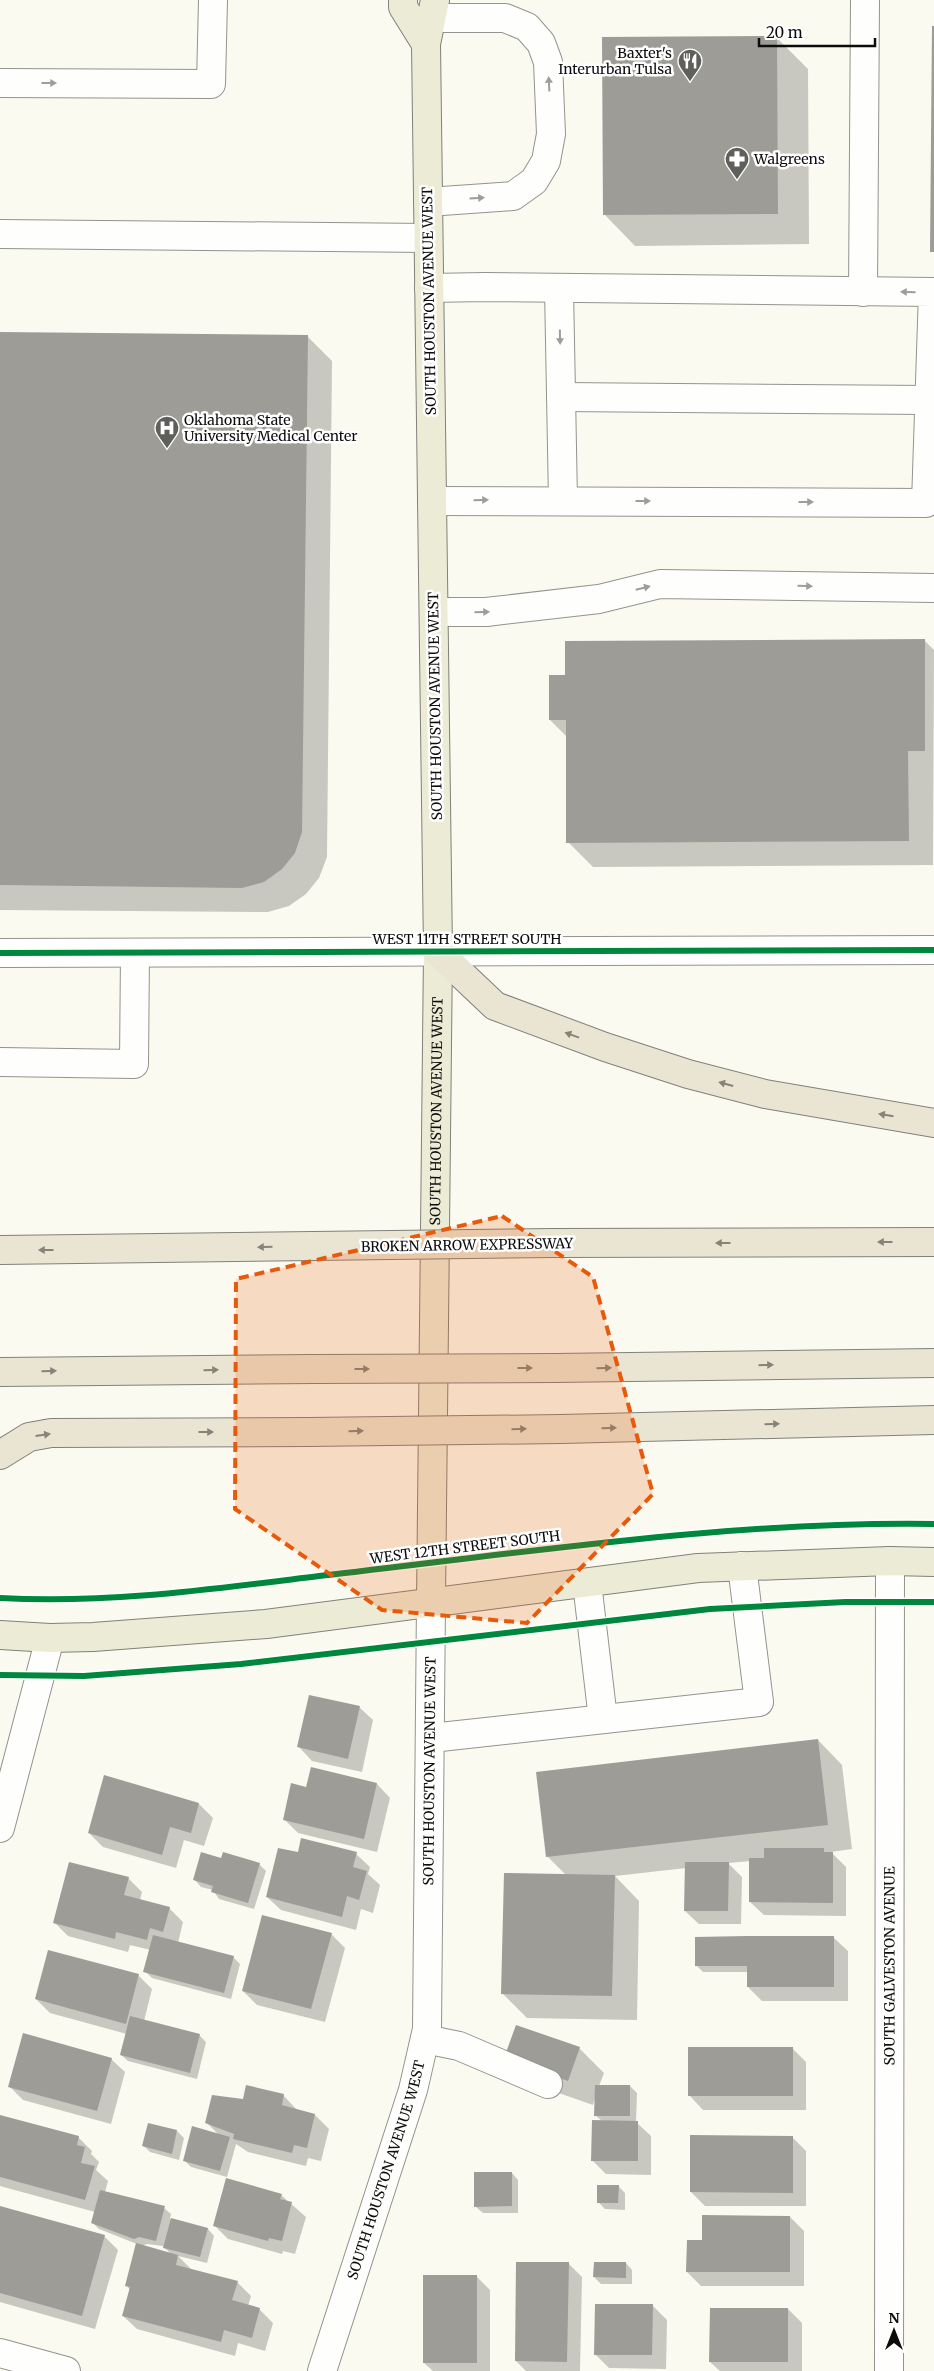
<svg xmlns="http://www.w3.org/2000/svg" width="934" height="2371" font-family="Merriweather,serif">
<style>
.shadow{fill:#0003;fill-rule:evenodd}
.building{fill:#9d9c96}
.lines{fill:none;stroke-linecap:round;stroke-linejoin:round}
.minor-casing{stroke:#93938f;stroke-width:30}
.major-casing{stroke:#80807c;stroke-width:30}
.highway-casing{stroke:#80807c;stroke-width:30}
.minor{stroke:#fefefd;stroke-width:28}
.major{stroke:#ececd6;stroke-width:28}
.highway{stroke:#eae4d3;stroke-width:28}
.highway-bridge-casing{stroke:#80807c;stroke-width:30;stroke-linecap:butt}
.highway-bridge{stroke:#eae4d3;stroke-width:28}
.cycleway-casing{stroke:#fff;stroke-width:9}
.cycleway{stroke:#00873e;stroke-width:6}
.oneway{fill:#9d9d9d}
.oneway2{fill:#868379}
.marked{fill:#e8590c;fill-opacity:0.2;stroke:#e8590c;stroke-width:4;stroke-dasharray:10 6;stroke-linejoin:round}
.labels{text-anchor:middle;stroke-width:5;stroke-linejoin:round;paint-order:stroke}
.poi-label{font-size:14px;fill:#0c0c0c;stroke:#fff;text-anchor:start}
.street-label{font-size:14px;fill:#0c0c0c;stroke:#fff}
</style>
<rect width="100%" height="100%" fill="#fafaf0"/>
<!-- shadow -->
<g class="shadow">
<polygon points="777,38 808,69 809,244 635,246 604,214"/>
<polygon points="0,333 307,336 332,361 327,857 319,878 306,894 289,906 268,912 0,910"/>
<polygon points="924,640 934,650 933,865 593,867 568,842 567,737 550,720"/>
<polygon points="359,1707 373,1720 362,1772 312,1761 299,1747"/>
<polygon points="818,1740 842,1765 852,1849 831,1852 846,1867 846,1916 764,1915 750,1902 751,1861 728,1863 742,1877 741,1924 699,1924 685,1911 686,1868 615,1876 639,1901 637,2020 527,2018 502,1993 566,1875 547,1856"/>
<polygon points="377,1784 390,1798 377,1852 298,1833 284,1819 307,1788"/>
<polygon points="199,1804 213,1818 204,1846 184,1840 176,1868 103,1847 89,1833"/>
<polygon points="299,1854 356,1854 370,1867 368,1874 380,1885 373,1913 361,1909 356,1930 281,1910 267,1897"/>
<polygon points="222,1860 259,1864 266,1871 254,1909 219,1899 213,1890 201,1887 195,1880"/>
<polygon points="128,1878 142,1892 140,1900 169,1908 183,1922 178,1943 233,1957 240,1964 231,1999 152,1978 145,1971 151,1950 130,1945 128,1952 68,1936 54,1922"/>
<polygon points="331,1934 345,1948 325,2022 257,2005 243,1991"/>
<polygon points="834,1938 848,1951 848,2001 762,2001 748,1987 748,1972 703,1972 696,1965"/>
<polygon points="138,1975 152,1989 144,2021 199,2035 206,2042 197,2079 128,2061 121,2055 127,2034 50,2013 36,1999"/>
<polygon points="579,2048 604,2073 599,2086 630,2086 637,2093 636,2122 651,2136 651,2175 606,2174 592,2160 602,2121 595,2115 595,2098 593,2105 530,2083"/>
<polygon points="792,2048 806,2062 806,2110 703,2110 690,2096"/>
<polygon points="111,2059 125,2072 111,2124 23,2100 9,2086"/>
<polygon points="283,2095 297,2110 315,2115 329,2129 321,2161 308,2158 306,2166 248,2152 236,2144 227,2177 191,2167 184,2160 219,2135 207,2123 244,2101"/>
<path d="M0,2116L78,2137L92,2151L91,2154L99,2162L96,2170L108,2181L105,2192L164,2208L171,2214L170,2219L208,2229L214,2236L207,2263L178,2256L192,2270L237,2282L251,2296L248,2306L259,2309L273,2323L265,2351L238,2343L235,2356L137,2329L123,2316L130,2290L126,2285L137,2244L99,2229L92,2222L95,2212L0,2186ZM147,2244L163,2246L171,2254L141,2246Z"/>
<polygon points="149,2124 177,2131 184,2138 179,2160 150,2152 143,2145"/>
<polygon points="792,2137 806,2151 806,2206 705,2206 691,2192"/>
<polygon points="512,2173 518,2180 518,2213 483,2213 476,2207"/>
<polygon points="618,2186 625,2193 625,2210 605,2209 598,2202"/>
<polygon points="281,2195 306,2217 295,2254 283,2251 282,2254 228,2239 214,2225"/>
<polygon points="0,2207 104,2236 118,2250 95,2329 0,2302"/>
<polygon points="790,2217 804,2231 804,2286 701,2286 687,2272 703,2241"/>
<polygon points="568,2263 582,2277 580,2371 526,2371 516,2361"/>
<polygon points="626,2263 632,2270 632,2284 601,2284 594,2277"/>
<polygon points="476,2276 490,2290 490,2371 433,2371 424,2363"/>
<polygon points="653,2306 667,2320 666,2369 609,2368 595,2354"/>
<polygon points="788,2309 802,2323 802,2371 720,2371 710,2362"/>
</g>
<!-- building -->
<g class="building">
<polygon points="932,26 934,26 934,252 930,252"/>
<polygon points="777,36 778,214 603,215 602,37"/>
<polygon points="0,332 308,335 302,832 295,853 282,869 264,882 242,888 0,885"/>
<polygon points="925,639 925,751 908,751 909,841 566,843 566,720 549,720 549,675 565,675 565,641"/>
<polygon points="309,1695 360,1706 348,1759 297,1747"/>
<polygon points="818,1739 828,1825 546,1857 536,1772"/>
<polygon points="311,1767 377,1783 364,1839 283,1820 291,1783 306,1787"/>
<polygon points="104,1775 199,1803 191,1833 170,1827 162,1855 88,1833"/>
<polygon points="301,1838 357,1852 353,1867 367,1871 359,1900 347,1896 342,1917 266,1897 278,1848 298,1852"/>
<polygon points="764,1848 824,1848 824,1852 833,1852 833,1903 749,1902 749,1858 764,1858"/>
<polygon points="201,1852 221,1858 223,1852 260,1863 248,1903 211,1892 213,1886 193,1880"/>
<polygon points="69,1862 129,1877 124,1895 170,1907 163,1932 150,1928 147,1940 116,1932 115,1939 53,1923"/>
<polygon points="685,1862 729,1862 728,1911 684,1911"/>
<polygon points="504,1873 615,1875 612,1996 501,1994"/>
<polygon points="262,1915 332,1933 311,2009 242,1991"/>
<polygon points="153,1935 234,1956 224,1993 143,1972"/>
<polygon points="747,1936 834,1936 834,1987 747,1987 747,1966 695,1966 695,1937"/>
<polygon points="48,1950 139,1974 126,2024 35,1999"/>
<polygon points="130,2016 200,2034 190,2073 120,2055"/>
<polygon points="516,2025 580,2047 568,2081 504,2058"/>
<polygon points="23,2033 112,2058 97,2111 8,2087"/>
<rect x="688" y="2047" width="105" height="49"/>
<polygon points="246,2085 284,2094 282,2105 315,2114 307,2148 294,2145 292,2153 233,2139 234,2134 205,2123 212,2095 243,2099"/>
<polygon points="595,2085 630,2085 630,2116 594,2116"/>
<polygon points="0,2115 79,2136 77,2145 85,2147 81,2163 95,2166 85,2200 0,2177"/>
<polygon points="592,2120 638,2121 638,2161 591,2161"/>
<polygon points="148,2123 177,2130 172,2154 142,2146"/>
<polygon points="192,2126 230,2137 220,2171 183,2161"/>
<polygon points="690,2135 793,2136 793,2193 690,2192"/>
<polygon points="474,2172 512,2172 512,2206 474,2207"/>
<polygon points="226,2178 282,2194 280,2199 292,2202 282,2241 269,2238 268,2241 213,2226"/>
<polygon points="597,2185 619,2185 618,2203 597,2203"/>
<polygon points="100,2190 165,2206 156,2241 139,2237 134,2239 91,2223"/>
<polygon points="0,2206 105,2235 82,2316 0,2293"/>
<polygon points="702,2215 790,2216 790,2272 686,2272 687,2240 702,2240"/>
<polygon points="171,2218 208,2228 200,2257 163,2248"/>
<polygon points="136,2243 178,2255 176,2265 238,2281 232,2300 260,2308 252,2338 224,2330 221,2342 122,2316 130,2287 125,2286"/>
<polygon points="516,2262 569,2262 567,2362 515,2361"/>
<polygon points="594,2262 626,2262 626,2278 593,2277"/>
<rect x="423" y="2275" width="54" height="88"/>
<polygon points="595,2304 653,2304 652,2355 594,2355"/>
<polygon points="710,2308 788,2308 788,2362 709,2362"/>
</g>
<g class="lines">
<defs>
<g id="minor">
<polyline points="0,83 211,84 213,0"/>
<polyline points="428,202 513,196 534,181 546,161 551,134 548,62 541,43 527,27 505,18 431,18"/>
<polyline points="0,234 428,238"/>
<polyline points="429,288 485,287 933,292 926,503 432,501"/>
<polyline points="559,288 563,501"/>
<polyline points="863,292 865,0"/>
<polyline points="561,397 929,400"/>
<polyline points="434,612 486,612 599,599 660,584 934,588"/>
<polyline points="0,953 934,950"/>
<polyline points="0,1062 134,1064 135,953"/>
<polyline points="587,1583 603,1719"/>
<polyline points="431,1738 759,1702 742,1566"/>
<polyline points="0,1828 50,1638"/>
<polyline points="425,2039 459,2046 548,2084"/>
<polyline points="0,2353 66,2371"/>
<path id="s1" d="M322,2371L413,2090L427,2029L431,1602"/>
<path id="s2" d="M889,2371L890,1561"/>
</g>
<g id="major">
<polyline points="403,0 403,7 426,44"/>
<path id="s3" d="M431,1602L438,952L426,44L435,0"/>
<polyline points="0,1635 50,1638 93,1637 266,1624 698,1568 890,1561 934,1562"/>
</g>
<g id="highway">
<polyline points="438,952 495,1006 605,1047 688,1074 765,1094 934,1123"/>
<polyline points="553,1243 934,1242"/>
<polyline points="0,1250 313,1246"/>
<polyline points="555,1368 934,1363"/>
<polyline points="0,1372 313,1369"/>
<polyline points="561,1429 934,1420"/>
<polyline points="0,1455 29,1437 51,1433 308,1432"/>
</g>
</defs>
<!-- minor casing -->
<use href="#minor" class="minor-casing"/>
<!-- major casing -->
<use href="#major" class="major-casing"/>
<!-- highway casing -->
<use href="#highway" class="highway-casing"/>
<!-- minor -->
<use href="#minor" class="minor"/>
<!-- major -->
<use href="#major" class="major"/>
<!-- highway -->
<use href="#highway" class="highway"/>
<defs>
<g id="highway-bridge">
<polyline points="313,1246 553,1243"/>
<polyline points="313,1369 555,1368"/>
<polyline points="308,1432 561,1429"/>
</g>
</defs>
<!-- highway-bridge casing -->
<use href="#highway-bridge" class="highway-bridge-casing"/>
<!-- highway-bridge -->
<use href="#highway-bridge" class="highway-bridge"/>
<defs>
<g id="cycleway">
<polyline points="0,953 934,950"/>
<path d="M0,1598C107,1604 213,1589 319,1576C524,1553 728,1521 934,1524"/>
<polyline points="0,1675 84,1676 241,1664 710,1609 845,1602 934,1602"/>
</g>
</defs>
<!-- cycleway casing -->
<use href="#cycleway" class="cycleway-casing"/>
<!-- cycleway -->
<use href="#cycleway" class="cycleway"/>
</g>
<!-- one-way arrows -->
<defs><path id="oneway-solid" d="M-6-.8H1V-3.2L6.5 0L1 3.2V.8H-6Z" transform="scale(1.25)"/></defs>
<g class="oneway">
<use href="#oneway-solid" transform="translate(49 83)"/>
<use href="#oneway-solid" transform="translate(549 84) rotate(-93)"/>
<use href="#oneway-solid" transform="translate(477 198) rotate(-4)"/>
<use href="#oneway-solid" transform="translate(908 292) rotate(-179)"/>
<use href="#oneway-solid" transform="translate(560 337) rotate(89)"/>
<use href="#oneway-solid" transform="translate(481 500) rotate(-1)"/>
<use href="#oneway-solid" transform="translate(643 501)"/>
<use href="#oneway-solid" transform="translate(806 502)"/>
<use href="#oneway-solid" transform="translate(805 586) rotate(1)"/>
<use href="#oneway-solid" transform="translate(643 588) rotate(-14)"/>
<use href="#oneway-solid" transform="translate(482 612) rotate(-2)"/>
</g>
<g class="oneway2">
<use href="#oneway-solid" transform="translate(572 1035) rotate(-160)"/>
<use href="#oneway-solid" transform="translate(726 1084) rotate(-165)"/>
<use href="#oneway-solid" transform="translate(886 1115) rotate(-171)"/>
<use href="#oneway-solid" transform="translate(885 1242) rotate(180)"/>
<use href="#oneway-solid" transform="translate(723 1243) rotate(180)"/>
<use href="#oneway-solid" transform="translate(265 1247) rotate(179)"/>
<use href="#oneway-solid" transform="translate(46 1250) rotate(180)"/>
<use href="#oneway-solid" transform="translate(766 1365) rotate(-1)"/>
<use href="#oneway-solid" transform="translate(525 1368)"/>
<use href="#oneway-solid" transform="translate(604 1368) rotate(-1)"/>
<use href="#oneway-solid" transform="translate(362 1369)"/>
<use href="#oneway-solid" transform="translate(211 1370) rotate(-1)"/>
<use href="#oneway-solid" transform="translate(49 1371) rotate(-1)"/>
<use href="#oneway-solid" transform="translate(772 1424) rotate(-1)"/>
<use href="#oneway-solid" transform="translate(609 1428) rotate(-1)"/>
<use href="#oneway-solid" transform="translate(519 1429) rotate(-1)"/>
<use href="#oneway-solid" transform="translate(356 1431) rotate(-1)"/>
<use href="#oneway-solid" transform="translate(206 1432)"/>
<use href="#oneway-solid" transform="translate(43 1435) rotate(-8)"/>
</g>
<!-- marked area -->
<path class="marked" d="M502,1216L593,1277L653,1494L527,1623L382,1610L235,1509L236,1279Z"/>
<!-- icons -->
<defs>
<symbol id="restaurant-pin" viewBox="-11 -11 22 30"><path d="M0 17L-7.5 6A9.5 9.5 0 1 1 7.5 6Z" fill="#5f5f5c" stroke="#fff"/><path d="M-5-6h1v4h1v-4h1v4h1v-4h1v5L-1.5 .5V6h-2V.5L-5-1ZM5-6V6H3V1.5H1.5Q1.5-4 5-6Z" fill="#fff"/></symbol>
<symbol id="pharmacy-pin" viewBox="-11 -11 22 30"><path d="M0 17L-7.5 6A9.5 9.5 0 1 1 7.5 6Z" fill="#5f5f5c" stroke="#fff"/><path d="M-2-6h4v4h4v4h-4v4h-4v-4h-4v-4h4Z" fill="#fff"/></symbol>
<symbol id="hospital-pin" viewBox="-11 -11 22 30"><path d="M0 17L-7.5 6A9.5 9.5 0 1 1 7.5 6Z" fill="#5f5f5c" stroke="#fff"/><path d="M-5-5h3v3.5h4V-5h3V5h-3V1.5h-4V5h-3Z" fill="#fff"/></symbol>
</defs>
<g fill-rule="evenodd">
<use href="#restaurant-pin" x="676" y="47" width="28" height="38"/>
<use href="#pharmacy-pin" x="723" y="145" width="28" height="38"/>
<use href="#hospital-pin" x="153" y="414" width="28" height="38"/>
</g>
<g class="labels">
<!-- poi labels -->
<g class="poi-label">
<text x="672" y="58" text-anchor="end">Baxter's<tspan x="672" dy="16">Interurban Tulsa</tspan></text>
<text x="754" y="164">Walgreens</text>
<text x="184" y="425">Oklahoma State<tspan x="184" dy="16">University Medical Center</tspan></text>
</g>
<!-- street labels -->
<g class="street-label">
<text transform="translate(429 301) rotate(-91)" y="5">SOUTH HOUSTON AVENUE WEST</text>
<text transform="translate(435 706) rotate(-91)" y="5">SOUTH HOUSTON AVENUE WEST</text>
<text x="467" y="944">WEST 11TH STREET SOUTH</text>
<text dy="5" stroke="none"><textPath href="#s3" startOffset="491">SOUTH HOUSTON AVENUE WEST</textPath></text>
<text transform="translate(467 1245) rotate(-1)" y="5">BROKEN ARROW EXPRESSWAY</text>
<text transform="translate(465 1547) rotate(-7)" y="5">WEST 12TH STREET SOUTH</text>
<text dy="5" stroke="none"><textPath href="#s1" startOffset="616">SOUTH HOUSTON AVENUE WEST</textPath></text>
<text dy="5" stroke="none"><textPath href="#s2" startOffset="405">SOUTH GALVESTON AVENUE</textPath></text>
<text dy="5" stroke="none"><textPath href="#s1" startOffset="211">SOUTH HOUSTON AVENUE WEST</textPath></text>
</g>
</g>
<!-- north arrow -->
<g transform="translate(894 2331)" stroke="#ffffff" stroke-width="4" paint-order="stroke">
<path d="M0-4L9 19L0 12L-9 19Z" fill="#0c0c0c"/>
<text y="-8" font-size="14" font-weight="bold" text-anchor="middle" fill="#0c0c0c">N</text>
</g>
<!-- scale -->
<path d="M759 38v8h116v-8" fill="none" stroke="#0c0c0c" stroke-width="2.5"/>
<text x="766" y="38" font-size="15" fill="#0c0c0c" stroke="#ffffff" stroke-width="4" paint-order="stroke">20 m</text>
</svg>
